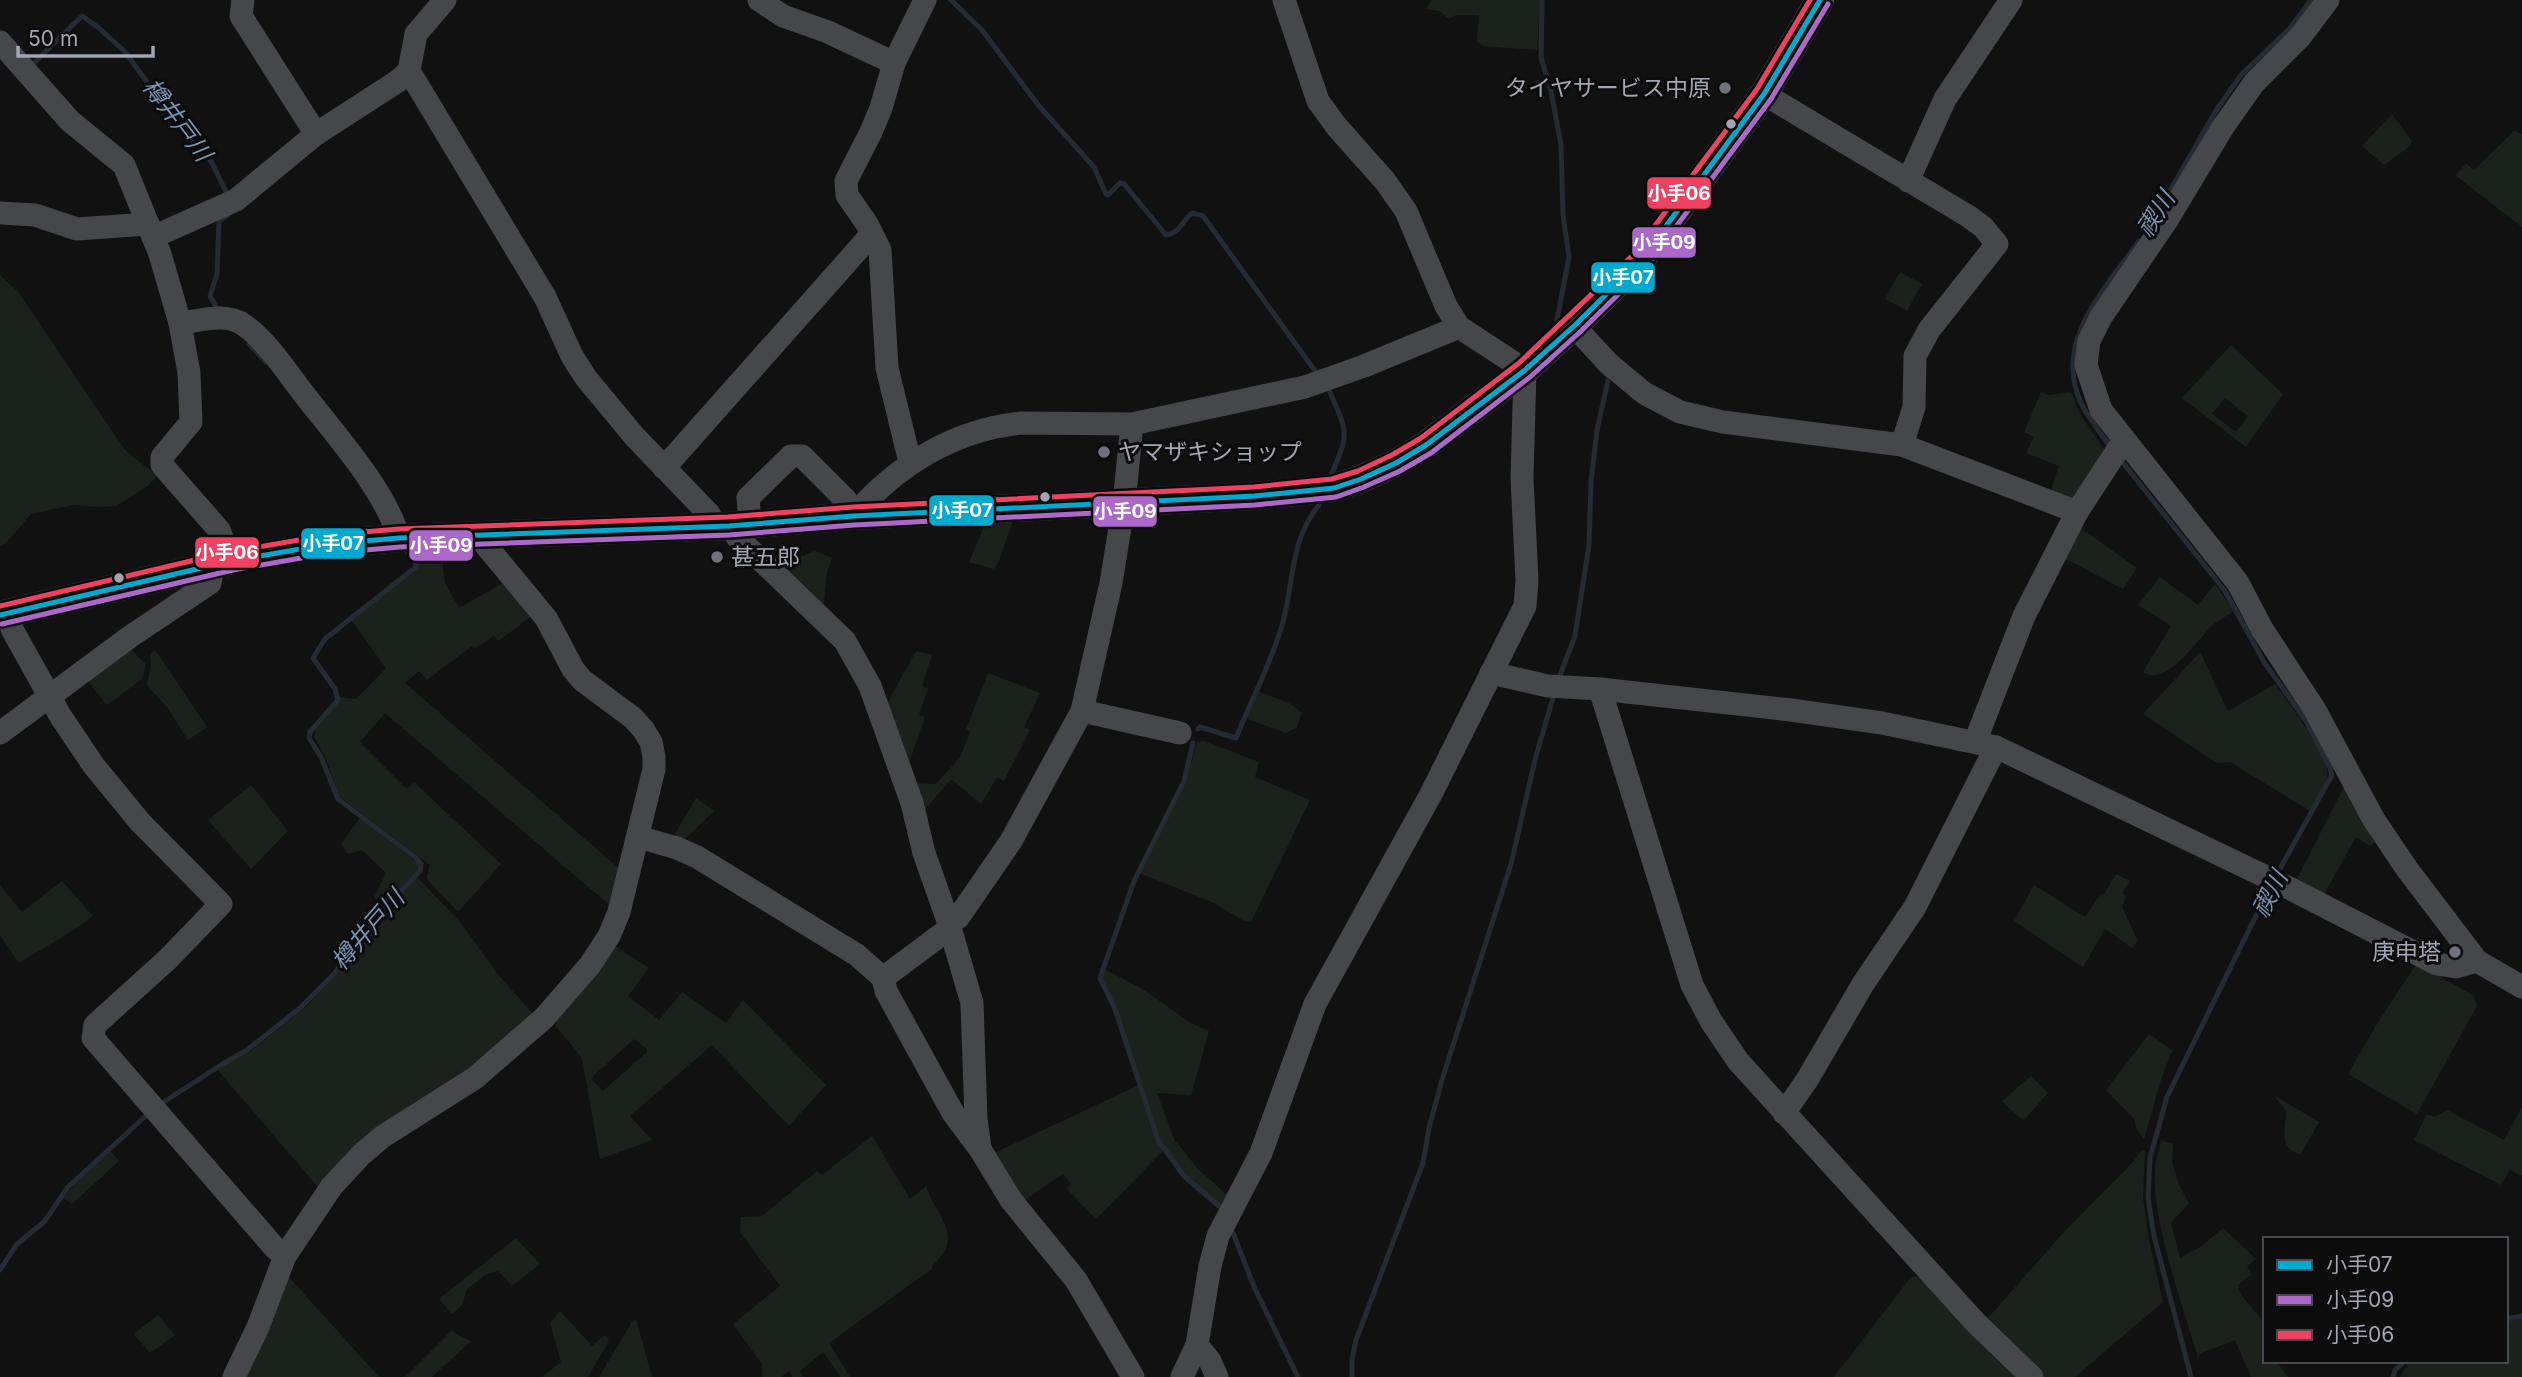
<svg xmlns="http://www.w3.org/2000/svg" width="2522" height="1377" font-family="Inter,'Noto Sans JP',sans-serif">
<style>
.green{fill:#1b221c;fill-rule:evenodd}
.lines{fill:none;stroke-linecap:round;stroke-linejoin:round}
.stream{stroke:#252b33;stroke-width:5}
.minor{stroke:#46474a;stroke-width:23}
.major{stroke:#48484c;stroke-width:28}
.bus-1-casing{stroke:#0c0c0d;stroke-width:10}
.bus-2-casing{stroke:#0c0c0d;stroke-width:10}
.bus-3-casing{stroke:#0c0c0d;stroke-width:10}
.bus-1{stroke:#00a9ce;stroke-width:5}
.bus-2{stroke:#ac68c9;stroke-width:5}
.bus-3{stroke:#f24062;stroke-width:5}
.poi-dot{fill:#6f727b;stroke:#0c0c0d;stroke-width:2.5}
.bus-dot{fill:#a2a6b3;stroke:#0c0c0d;stroke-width:2.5}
.labels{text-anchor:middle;stroke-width:6;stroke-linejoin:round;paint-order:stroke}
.poi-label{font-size:23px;fill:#a2a6b3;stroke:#0c0c0d;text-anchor:end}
.water-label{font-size:24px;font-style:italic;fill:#7892b0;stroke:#0c0c0d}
.line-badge{stroke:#0c0c0d;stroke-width:2.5}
.badge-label{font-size:19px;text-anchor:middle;font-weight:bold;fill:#fff}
</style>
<rect width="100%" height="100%" fill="#111112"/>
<!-- green -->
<g class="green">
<polygon points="1432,0 1540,0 1537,50 1482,46 1477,42 1479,15 1456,15 1449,19 1440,11 1425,9"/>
<polygon points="2392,114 2412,141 2410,146 2384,165 2362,146"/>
<polygon points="2514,131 2522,134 2522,227 2455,175 2466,164 2474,170"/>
<polygon points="1900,272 1922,284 1907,311 1885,299"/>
<polygon points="0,275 19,293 125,450 157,476 148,486 116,506 98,507 73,505 31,514 6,543 0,546"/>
<path d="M2231,345L2283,394L2246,447L2182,398ZM2225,398L2248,416L2236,432L2212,414Z"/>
<polygon points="2041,392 2048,395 2071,392 2080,414 2108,455 2077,500 2049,495 2059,466 2026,453 2034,437 2024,432"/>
<polygon points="1013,520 999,561 994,569 969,562 986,522"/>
<polygon points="2079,527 2137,568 2123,589 2062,557"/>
<polygon points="815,551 832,558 827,572 824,603 816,605 776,566"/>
<polygon points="418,552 441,552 445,583 459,608 508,580 536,613 498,641 494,636 475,648 472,646 427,680 419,671 405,683 623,872 613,908 385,713 360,742 407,789 414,782 501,864 458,912 426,878 430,865 339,796 325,756 314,737 315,731 340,700 340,697 356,699 386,668 351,620 418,567 413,555"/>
<path d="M2160,577L2198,605L2215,584L2234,611C2228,615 2221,619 2215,623C2199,636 2167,689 2143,672L2171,626L2138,605Z"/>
<polygon points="129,648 146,664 142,679 107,705 86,679"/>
<polygon points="155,650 207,727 188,740 166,706 147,685 151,665 150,654"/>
<polygon points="916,651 932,655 922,686 928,689 919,715 925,717 906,772 884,709"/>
<path d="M2200,652L2228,711L2275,684C2287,701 2330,756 2327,776C2326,789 2316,801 2310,811L2230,762L2217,763L2143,714Z"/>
<polygon points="988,673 1040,693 1024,727 1030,730 1004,781 997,777 981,804 951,779 923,812 910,783 936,784 960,757 970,732 966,729"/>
<polygon points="1258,691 1291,704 1302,713 1297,727 1286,733 1247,719"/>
<polygon points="1204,741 1259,762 1255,777 1310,800 1251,922 1244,921 1214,903 1139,873 1186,781 1197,742"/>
<polygon points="251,785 288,831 251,869 208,820"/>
<polygon points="2345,785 2375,843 2370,846 2356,837 2323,896 2296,881"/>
<polygon points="696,798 714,811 681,843 672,839"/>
<polygon points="360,818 419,864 418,870 383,907 374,897 386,873 362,850 348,854 341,844"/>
<polygon points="2116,874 2130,881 2122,893 2126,896 2122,907 2138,941 2132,948 2105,929 2083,967 2014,921 2034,885 2085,917 2100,895 2103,896"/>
<polygon points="417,877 461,923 496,972 534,1015 322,1192 217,1069 251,1051 307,1006 353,956 370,927"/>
<polygon points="62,881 93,916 72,931 19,963 0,935 0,885 22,912"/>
<path d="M617,947L649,968L628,996L659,1020L682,992L726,1023L743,1000L826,1085L789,1126L712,1045L630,1116L652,1140L600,1159L582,1058L556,1026V1020L610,948ZM634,1039L647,1049V1052L603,1091L592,1080L593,1076Z"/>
<polygon points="2417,963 2474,996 2477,1006 2417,1114 2348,1074 2377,1024"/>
<polygon points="1104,969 1141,988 1191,1023 1209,1031 1191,1095 1157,1093 1174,1139 1197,1168 1228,1196 1222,1208 1186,1177 1159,1140 1117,1012 1100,978"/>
<polygon points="2149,1034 2172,1050 2161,1080 2144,1139 2136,1128 2135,1120 2106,1090"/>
<polygon points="2031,1076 2048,1093 2023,1121 2002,1101"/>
<polygon points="1139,1085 1157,1140 1164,1150 1096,1219 1066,1188 1071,1184 1063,1174 1020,1203 990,1155"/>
<path d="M2275,1096L2319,1122L2300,1155C2277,1145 2286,1131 2286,1111Z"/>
<polygon points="2522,1107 2522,1176 2510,1170 2501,1185 2414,1140 2427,1114 2434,1117 2447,1110 2504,1140"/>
<path d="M872,1136L910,1199L926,1186C937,1219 966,1235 932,1266L933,1268L829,1343L850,1377H841L823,1352L800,1371L803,1377H793L789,1371L781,1377H762V1364L733,1324L780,1286L740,1232L741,1217L762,1216L817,1171L822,1175Z"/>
<path d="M2161,1141L2173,1143L2172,1161L2179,1185L2189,1203L2171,1223L2180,1258L2202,1246L2223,1228L2256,1259L2247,1266L2252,1274L2238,1285L2241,1295L2265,1324V1361H2276L2288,1377H2251L2235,1340L2201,1353L2198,1358C2183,1305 2151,1221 2155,1168C2156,1159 2159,1150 2161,1141Z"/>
<polygon points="2142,1150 2145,1151 2143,1197 2148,1235 2163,1302 2075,1377 2041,1377 1987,1325 1988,1318 2063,1233 2132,1163"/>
<polygon points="110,1151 119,1161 72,1204 64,1198 74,1185"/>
<polygon points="516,1238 540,1264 512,1286 498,1271 485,1275 466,1290 463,1304 452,1314 439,1299"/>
<polygon points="288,1276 379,1377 238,1377"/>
<polygon points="1911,1277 1922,1277 2019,1377 1834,1377"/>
<polygon points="560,1311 592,1346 605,1335 609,1341 588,1377 542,1377 561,1362 550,1323"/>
<polygon points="158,1315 175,1335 150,1353 134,1334"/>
<polygon points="2522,1318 2522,1377 2400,1377 2410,1361 2506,1361 2506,1321"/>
<polygon points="636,1319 652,1377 599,1377 632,1322"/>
<polygon points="452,1330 457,1335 471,1341 432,1377 405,1377"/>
</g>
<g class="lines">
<!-- stream -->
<g class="stream">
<path d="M951,0L982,30L1039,106L1094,167L1106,194L1108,195L1120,183L1124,184L1166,235C1179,234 1183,220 1192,213L1203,216L1318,375"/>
<polyline points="1542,0 1541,57 1551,91 1561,145 1563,215 1569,257 1557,320 1562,327"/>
<polyline points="30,64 31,66 82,16 99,28 125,52 180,127 211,161 229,198"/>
<polyline points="2149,227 2217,109 2241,75 2289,29 2311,0"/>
<polyline points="219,312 210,296 217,274 219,221 227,216"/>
<polyline points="249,344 266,362"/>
<path d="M1329,390C1348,435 1350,430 1331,476"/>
<path d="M2109,445C2100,432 2089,419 2082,405C2051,342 2106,288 2139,241"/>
<polyline points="2120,459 2225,591 2264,662 2306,721 2330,768 2332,776 2327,784 2276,876"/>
<polyline points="1559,678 1575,636 1589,545 1591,482 1597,430 1609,376 1605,373"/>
<path d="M1198,729L1200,727L1236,738C1251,701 1273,659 1283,622C1294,581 1290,540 1319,505"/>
<polyline points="1193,743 1184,781 1134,881 1100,978 1115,1009 1158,1140 1184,1176 1220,1207"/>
<polyline points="159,1105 221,1065 247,1050 300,1008 334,974 368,926 420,871 421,864 415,857 338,799 321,757 309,738 310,732 338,700 335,689 313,658 325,639 417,566 408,552"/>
<polyline points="1233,1233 1255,1289 1298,1377"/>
<polyline points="0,1270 17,1244 44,1222 68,1187 149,1113"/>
<polyline points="2506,1319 2522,1316"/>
<polyline points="1352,1377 1352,1360 1356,1340 1423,1163 1429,1128 1442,1080 1511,864 1536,756 1553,698"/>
<polyline points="2191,1377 2154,1236 2148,1198 2150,1158 2167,1097 2271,885"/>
<polyline points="2393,1377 2395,1370 2405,1361"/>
</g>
<!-- minor -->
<g class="minor">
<polyline points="243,0 241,16 316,134"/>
<polyline points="445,0 416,34 409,71 545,297 572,356 586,378 635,437 709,514 715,525"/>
<polyline points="759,0 783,16 828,32 894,63"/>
<polyline points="2328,0 2300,37 2254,83 2223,127 2167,220 2101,317 2089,341 2086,365 2101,410 2238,583 2262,629 2315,710 2374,820 2407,869 2477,961"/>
<polyline points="0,42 70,121 124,165 160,254 180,323 189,373 191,422 162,457 162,465 219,530 231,561"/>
<polyline points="1764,94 1968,216 1983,227 1997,244 1929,330 1915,356 1914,407 1902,445"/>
<polyline points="1908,181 1945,99 2011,0"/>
<polyline points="0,213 35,215 77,229 148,224"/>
<polyline points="153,237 236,200 316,134 398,81 409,71"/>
<path d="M180,323C200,321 226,312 244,325C269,343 288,374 307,398C338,438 385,490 399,538"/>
<polyline points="1574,326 1608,363 1644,393 1680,412 1723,422 1902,445 2077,512"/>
<polyline points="910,462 887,368 880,250 867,224 847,195 846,181 871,132 881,108 894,63 925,0"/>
<polyline points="664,468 871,235"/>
<path d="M750,523L748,498L791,456H802L846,500L853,516C896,466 953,430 1021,423L1132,424L1305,387L1364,366L1459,327"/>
<polyline points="729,526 738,538 845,641 870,686 912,803 924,853 948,921 972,1003 976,1119 980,1149"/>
<polyline points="7,614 13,631 61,717 94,766 140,822 221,904 168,959 95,1025 93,1038 274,1247 285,1256"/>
<polyline points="1491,673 1548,686 1600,689 1791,710 1882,723 1996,747 2287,887 2437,964 2456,967 2477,961 2522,987"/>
<polyline points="1600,689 1692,985 1711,1021 1738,1061 1976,1323 2032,1377"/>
<polyline points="1082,711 1180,733"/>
<polyline points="0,733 131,636 210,583 213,566"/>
<polyline points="1975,742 2024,616 2077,512 2124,440"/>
<polyline points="638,837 677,848 697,857 857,955 883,978"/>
<polyline points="948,921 958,918 1011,841 1082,711 1111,583 1124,503 1132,424"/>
<polyline points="950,928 883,978 886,991 953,1113 980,1149 1011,1200 1076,1280 1133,1377"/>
<polyline points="1784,1113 1807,1080 1863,984 1915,907 1996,747"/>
<polyline points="1197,1345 1210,1361 1217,1377"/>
<polyline points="234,1377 258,1327 285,1256 332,1186 362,1154 382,1137 475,1078 544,1018 590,965 609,936 619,912 654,769 654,757 651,742 643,729 633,718 582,680 573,669 546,618 478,536"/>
<polyline points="1182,1377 1197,1345 1210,1266 1218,1236 1261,1153 1315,1004 1431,794 1525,606 1527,580 1522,478 1525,370 1459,327 1446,306 1406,211 1385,181 1337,127 1318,101 1284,0"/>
</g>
<!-- major -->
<polyline class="major" points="0,615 231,561 329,544 399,538 729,526 853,516 1255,496 1334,488 1361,479 1396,463 1426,445 1525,370 1574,326 1640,261 1764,94 1820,0"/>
<defs>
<polyline id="bus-1" points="0,615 231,561 329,544 399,538 729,526 853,516 1255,496 1334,488 1361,479 1396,463 1426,445 1525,370 1574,326 1640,261 1764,94 1820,0"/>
<polyline id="bus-2" points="2,624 233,570 330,553 400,547 729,535 854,525 1255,505 1336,497 1364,487 1400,471 1431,453 1530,377 1580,332 1646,267 1771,99 1828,4"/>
<polyline id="bus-3" points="0,606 229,552 328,535 399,529 728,517 853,507 1254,487 1332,479 1358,471 1392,455 1421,438 1519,363 1633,255 1757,89 1810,0"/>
</defs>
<!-- bus-1 casing -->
<use href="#bus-1" class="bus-1-casing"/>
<!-- bus-2 casing -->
<use href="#bus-2" class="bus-2-casing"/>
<!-- bus-3 casing -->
<use href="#bus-3" class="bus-3-casing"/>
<!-- bus-1 -->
<use href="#bus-1" class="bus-1"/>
<!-- bus-2 -->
<use href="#bus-2" class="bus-2"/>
<!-- bus-3 -->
<use href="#bus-3" class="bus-3"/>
</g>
<!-- markers -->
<g class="poi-dot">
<circle cx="1725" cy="88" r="7"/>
<circle cx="1104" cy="452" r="7"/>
<circle cx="717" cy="557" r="7"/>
<circle cx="2455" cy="952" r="7"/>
</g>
<g class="bus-dot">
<circle cx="1731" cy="124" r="6"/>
<circle cx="1045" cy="497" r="6"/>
<circle cx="119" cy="578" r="6"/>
</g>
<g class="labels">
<!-- poi labels -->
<g class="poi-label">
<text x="1711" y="96">タイヤサービス中原</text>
<text x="1118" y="460" text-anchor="start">ヤマザキショップ</text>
<text x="731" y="565" text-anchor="start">甚五郎</text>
<text x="2441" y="960">庚申塔</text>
</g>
<!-- water labels -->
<g class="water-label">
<text transform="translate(177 120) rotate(53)" y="8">樽井戸川</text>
<text transform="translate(2156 214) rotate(-58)" y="8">禊川</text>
<text transform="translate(2270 894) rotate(-63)" y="8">禊川</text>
<text transform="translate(368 930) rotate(-49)" y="8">樽井戸川</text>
</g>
</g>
<g class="line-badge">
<rect x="1646" y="176" width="66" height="34" rx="7" fill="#f24062"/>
<rect x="1631" y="226" width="66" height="33" rx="7" fill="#ac68c9"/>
<rect x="1590" y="261" width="66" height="33" rx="7" fill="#00a9ce"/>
<rect x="928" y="494" width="67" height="33" rx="7" fill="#00a9ce"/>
<rect x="1092" y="495" width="66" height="33" rx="7" fill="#ac68c9"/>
<rect x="300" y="527" width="66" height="33" rx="7" fill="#00a9ce"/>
<rect x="408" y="529" width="66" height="33" rx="7" fill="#ac68c9"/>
<rect x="194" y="536" width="66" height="33" rx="7" fill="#f24062"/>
</g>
<g class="badge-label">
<text x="1679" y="200">小手06</text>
<text x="1664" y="249">小手09</text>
<text x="1623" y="284">小手07</text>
<text x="962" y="517">小手07</text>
<text x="1125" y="518">小手09</text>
<text x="333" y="550">小手07</text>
<text x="441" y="552">小手09</text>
<text x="227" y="559">小手06</text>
</g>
<!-- legend -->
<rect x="2263" y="1237" width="245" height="126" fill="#0c0c0d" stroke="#484a4f" stroke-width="2"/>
<rect x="2277" y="1260" width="35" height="10" fill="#00a9ce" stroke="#484a4f" stroke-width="2"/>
<text x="2326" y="1272" font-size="21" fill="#a2a6b3">小手07</text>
<rect x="2277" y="1295" width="35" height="10" fill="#ac68c9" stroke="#484a4f" stroke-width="2"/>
<text x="2326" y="1307" font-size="21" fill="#a2a6b3">小手09</text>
<rect x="2277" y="1330" width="35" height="10" fill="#f24062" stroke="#484a4f" stroke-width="2"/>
<text x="2326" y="1342" font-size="21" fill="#a2a6b3">小手06</text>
<!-- scale -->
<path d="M18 46v10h135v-10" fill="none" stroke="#a2a6b3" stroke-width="3.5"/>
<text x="28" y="46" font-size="21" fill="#a2a6b3" stroke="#0c0c0d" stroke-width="5" paint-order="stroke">50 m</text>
</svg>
